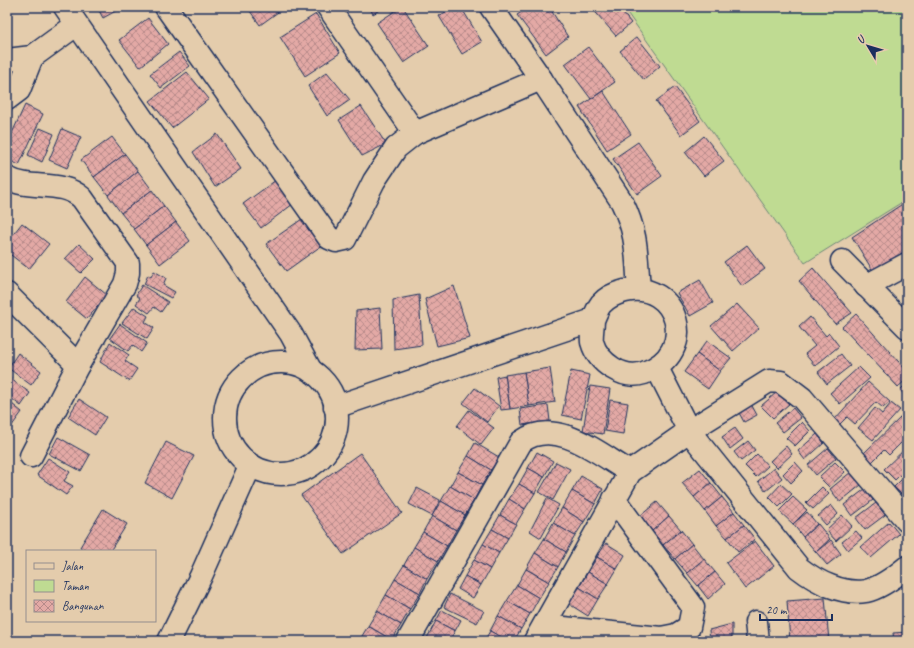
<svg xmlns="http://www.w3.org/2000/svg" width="914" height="648" font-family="Caveat,sans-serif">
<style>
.green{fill:#bfdb92;stroke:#6d8578}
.building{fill:url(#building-cross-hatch);stroke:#1b2f5e}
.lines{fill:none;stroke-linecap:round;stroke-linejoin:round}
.minor-casing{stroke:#1b2f5e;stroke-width:25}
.minor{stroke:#e4ccac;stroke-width:22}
</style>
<defs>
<pattern id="building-cross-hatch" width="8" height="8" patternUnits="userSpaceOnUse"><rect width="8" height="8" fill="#e3a9a5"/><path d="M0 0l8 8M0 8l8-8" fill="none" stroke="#b78a8a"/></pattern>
</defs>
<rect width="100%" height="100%" fill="#e4ccac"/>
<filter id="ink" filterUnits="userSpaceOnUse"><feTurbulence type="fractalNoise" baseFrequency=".025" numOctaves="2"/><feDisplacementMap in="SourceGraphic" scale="8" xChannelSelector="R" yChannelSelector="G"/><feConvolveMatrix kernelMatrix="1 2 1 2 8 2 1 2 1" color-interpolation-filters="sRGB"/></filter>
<g filter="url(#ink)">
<!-- green -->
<polygon class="green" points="623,7 907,7 907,199 805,263"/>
<!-- building -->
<g class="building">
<polygon points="97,7 123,7 103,18"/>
<polygon points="247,7 285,7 260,25"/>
<polygon points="369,7 384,7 373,14"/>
<polygon points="401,7 403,7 429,46 404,63 377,23"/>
<polygon points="454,7 461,7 482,42 462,54 439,16"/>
<polygon points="529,7 549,7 568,37 546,54 517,15"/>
<polygon points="591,7 618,7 631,23 616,36"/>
<polygon points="316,14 340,53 305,76 280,37"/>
<polygon points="148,18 168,44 140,67 119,40"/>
<polygon points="637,37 660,66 644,80 620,51"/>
<polygon points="588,47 615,82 591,99 565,64"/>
<polygon points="179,52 190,66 161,88 150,74"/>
<polygon points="187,72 209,99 172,128 150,101"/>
<polygon points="327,72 350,100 327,116 308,86"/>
<polygon points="675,87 700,121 681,135 656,101"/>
<polygon points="603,91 631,134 607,150 579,107"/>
<polygon points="25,105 43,114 19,165 7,159 7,144"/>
<polygon points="361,106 386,144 362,156 339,120"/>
<polygon points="40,128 54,134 42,162 28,155"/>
<polygon points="62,129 81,137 67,168 49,160"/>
<polygon points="217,134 241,169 215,187 193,152"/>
<polygon points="704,136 724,161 704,176 685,152"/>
<polygon points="112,137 125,154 94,177 81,160"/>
<polygon points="638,142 662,176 637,194 613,159"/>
<polygon points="125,154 138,171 108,195 94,177"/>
<polygon points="138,171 152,190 121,213 108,195"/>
<polygon points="276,180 293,204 261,228 243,204"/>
<polygon points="152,190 164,206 134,229 121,213"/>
<polygon points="907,201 907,250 873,271 852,237"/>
<polygon points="164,206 176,222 146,245 134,229"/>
<polygon points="302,219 321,246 286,271 266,244"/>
<polygon points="176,222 190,241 160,264 146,245"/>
<polygon points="22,223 49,244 29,269 7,252 7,242"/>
<polygon points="79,244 95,259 81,273 65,259"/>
<polygon points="747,245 765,269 742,286 724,262"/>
<polygon points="813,268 852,313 835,324 799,281"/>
<polygon points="154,271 166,278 163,285 175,292 171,298 144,284 148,275 151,277"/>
<polygon points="85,277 107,295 87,319 66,302"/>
<polygon points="700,280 713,303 690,316 677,293"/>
<polygon points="142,285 168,302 161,312 154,307 149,313 136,304 140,298 136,295"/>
<polygon points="454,286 470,338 437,346 425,299"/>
<polygon points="419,295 422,345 394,349 393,300"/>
<polygon points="737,304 759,328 733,351 711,326"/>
<polygon points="134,307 148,316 145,322 154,328 147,339 122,323"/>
<polygon points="380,308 382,349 355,350 356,311"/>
<polygon points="856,314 907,371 907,379 898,387 842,327"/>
<polygon points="810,317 826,336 829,333 839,346 815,366 805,354 815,346 799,327"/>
<polygon points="120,324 147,343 141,352 133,345 128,351 110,338"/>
<polygon points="707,341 731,358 720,371 697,354"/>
<polygon points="110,342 129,355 125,361 137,369 129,381 100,362"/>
<polygon points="18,353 41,371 31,385 8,368"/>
<polygon points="697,354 720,371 708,389 684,372"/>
<polygon points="841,354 850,366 827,384 818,372"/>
<polygon points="859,367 870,378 840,404 830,393"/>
<polygon points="550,368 555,402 529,406 524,372"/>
<polygon points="571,371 590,375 581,419 562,415"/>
<polygon points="524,372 529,406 510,409 505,375"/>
<polygon points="505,375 510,409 501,410 496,377"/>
<polygon points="7,376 30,393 21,406 7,395"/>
<polygon points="868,382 890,402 883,408 876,402 855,424 847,417 840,424 835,419"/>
<polygon points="907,383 907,398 900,390"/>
<polygon points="590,386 610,389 603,434 583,431"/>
<polygon points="475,388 499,406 487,422 463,403"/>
<polygon points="777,392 789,404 773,418 761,406"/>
<polygon points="79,399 106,417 95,435 68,417"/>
<polygon points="7,400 22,412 11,427 7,425"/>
<polygon points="610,400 628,403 623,434 605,431"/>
<polygon points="891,403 900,410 873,440 858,428 875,408 882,414"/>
<polygon points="751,404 757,415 744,422 738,411"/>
<polygon points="548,405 550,421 522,425 520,409"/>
<polygon points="793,408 801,418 783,432 775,423"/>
<polygon points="469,410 494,428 481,445 457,426"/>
<polygon points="901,417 907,420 907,437 889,455 884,450 872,462 863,454"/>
<polygon points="802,422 810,431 795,446 786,438"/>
<polygon points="735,428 743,439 730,449 722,437"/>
<polygon points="817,434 824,443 805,460 798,451"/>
<polygon points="58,437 90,455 81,471 49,454"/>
<polygon points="748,441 755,450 741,461 734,452"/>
<polygon points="166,442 194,456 172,498 145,483"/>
<polygon points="475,443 499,457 491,470 468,456"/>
<polygon points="786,446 792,454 777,468 770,461"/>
<polygon points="907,447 907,468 895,480 884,469"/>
<polygon points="828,448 836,458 816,475 808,465"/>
<polygon points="537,452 553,461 544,477 528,468"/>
<polygon points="360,453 402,513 343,554 301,495"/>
<polygon points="757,454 768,466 756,477 745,466"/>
<polygon points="468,456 491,470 482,485 458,472"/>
<polygon points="48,458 70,472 64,481 73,486 66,495 37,475"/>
<polygon points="556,462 570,469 553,500 539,492"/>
<polygon points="795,462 803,471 791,483 783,474"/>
<polygon points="835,462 845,472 829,487 819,477"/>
<polygon points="528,468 544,477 535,493 519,484"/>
<polygon points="774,468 782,478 766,491 758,481"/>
<polygon points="700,469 711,483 694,497 682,483"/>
<polygon points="458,472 482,485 474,500 450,486"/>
<polygon points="851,472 861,485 840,502 830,489"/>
<polygon points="907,474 907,498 906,499 894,487"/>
<polygon points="581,476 603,489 595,504 572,491"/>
<polygon points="711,483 722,497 705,511 694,497"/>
<polygon points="519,484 535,493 525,509 509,499"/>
<polygon points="781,484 792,494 779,507 769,497"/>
<polygon points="450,486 474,500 465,515 441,501"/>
<polygon points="822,487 829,494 813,509 806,503"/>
<polygon points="417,488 440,500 432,516 409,504"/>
<polygon points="865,489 873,500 852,516 844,505"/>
<polygon points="572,491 595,504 584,522 562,508"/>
<polygon points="722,497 734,512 716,526 705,511"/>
<polygon points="793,497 807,510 793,524 779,511"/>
<polygon points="547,498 559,505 541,538 530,531"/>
<polygon points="509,499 525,509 516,524 500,515"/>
<polygon points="441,501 465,515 456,530 432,516"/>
<polygon points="657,502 669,516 652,531 640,516"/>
<polygon points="876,503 885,515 865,530 856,518"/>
<polygon points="831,505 838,514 826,525 818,516"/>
<polygon points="562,508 584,522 575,536 553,523"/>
<polygon points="103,509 127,524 110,551 86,551 80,547"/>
<polygon points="734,512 744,525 727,538 716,526"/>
<polygon points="807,512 817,524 803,537 793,524"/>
<polygon points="500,515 516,524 508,538 492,529"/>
<polygon points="842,515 852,526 836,541 826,530"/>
<polygon points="432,516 456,530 447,546 423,532"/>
<polygon points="669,516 681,530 663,545 652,531"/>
<polygon points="889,522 899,534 871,558 861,547"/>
<polygon points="553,523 575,536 566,552 544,539"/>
<polygon points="818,524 830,539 816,552 803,537"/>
<polygon points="744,525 755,539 738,552 727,538"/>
<polygon points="492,529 508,538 499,553 483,544"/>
<polygon points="681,530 692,544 675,559 663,545"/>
<polygon points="856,531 862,538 848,550 842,542"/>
<polygon points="423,532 447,546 438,561 414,547"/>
<polygon points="544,539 566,552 558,567 535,553"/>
<polygon points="831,540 841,554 827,565 816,552"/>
<polygon points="755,541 774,566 745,589 726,563"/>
<polygon points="606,543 625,555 617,569 597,557"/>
<polygon points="483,544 499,553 490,569 474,560"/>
<polygon points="692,544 704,559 687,573 675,559"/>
<polygon points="414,547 438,561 427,579 404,565"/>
<polygon points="535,553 558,567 549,582 526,569"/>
<polygon points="597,557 617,569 608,584 588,572"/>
<polygon points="704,559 715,572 698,586 687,573"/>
<polygon points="474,560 490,569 481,585 465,576"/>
<polygon points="404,565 427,579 420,593 395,579"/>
<polygon points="526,569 549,582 539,598 517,585"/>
<polygon points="588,572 608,584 598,599 579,587"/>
<polygon points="715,572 725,584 708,599 698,586"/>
<polygon points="465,576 481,585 473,598 458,589"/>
<polygon points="395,579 420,593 410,609 386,595"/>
<polygon points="517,585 539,598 530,614 507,601"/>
<polygon points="579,587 598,599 588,616 569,604"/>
<polygon points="450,594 484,611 477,623 444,607"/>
<polygon points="386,595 410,609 401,625 377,611"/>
<polygon points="825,598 829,641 790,641 787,601"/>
<polygon points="507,601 530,614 521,629 498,616"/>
<polygon points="442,610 461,620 455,631 436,621"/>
<polygon points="377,611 401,625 392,640 368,626"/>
<polygon points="498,616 521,629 514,641 508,641 490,631"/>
<polygon points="436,621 455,631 449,641 433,641 427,638"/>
<polygon points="732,624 732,641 710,641 709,630"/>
<polygon points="368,626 392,640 391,641 359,641"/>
<polygon points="490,631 508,641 484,641"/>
<polygon points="907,632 907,641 894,641 893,633"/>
<polygon points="706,636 707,641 694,641 694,639"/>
</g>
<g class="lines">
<defs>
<g id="minor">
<polyline points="65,7 291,334 311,371"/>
<polyline points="166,7 329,238 336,241 345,239 374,181 396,148 415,133 541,79 491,7"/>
<polyline points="328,7 415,133"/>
<polyline points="7,60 32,57 76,25"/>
<path d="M541,79L622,202C638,235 636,254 639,289"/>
<polyline points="7,99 19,90 32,57"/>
<path d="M7,178C31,191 61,179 82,198L128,263V273L125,284L78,365L31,456"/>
<polyline points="842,261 907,327"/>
<polyline points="866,286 907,264"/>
<polyline points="7,294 78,365"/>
<circle cx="281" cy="418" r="56"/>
<path d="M335,407L593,320C595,315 598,308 601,304C607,297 617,293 625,291C677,279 701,353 644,373C623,380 598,363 592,342C591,335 593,327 593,320"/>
<path d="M907,521L802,398L781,382L769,381L689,431L799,568C817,582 843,595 866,591C880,588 896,576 907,567"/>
<polyline points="756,622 758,641"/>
<polyline points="544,626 661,638 676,635 689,627 693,607 614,499"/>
<polyline points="169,641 201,576 250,466"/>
<path d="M408,641L521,442C555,416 599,454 630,472"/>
<polyline points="535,641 630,472 689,431 657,368"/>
</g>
</defs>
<!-- minor casing -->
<use href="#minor" class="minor-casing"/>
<!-- minor -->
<use href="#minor" class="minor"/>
</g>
</g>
<!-- margin -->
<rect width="914" height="648" fill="none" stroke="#e4ccac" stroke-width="24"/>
<rect x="12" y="12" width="890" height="624" fill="none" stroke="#1b2f5e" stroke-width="1.5" filter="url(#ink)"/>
<!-- legend -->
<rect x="26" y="550" width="130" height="72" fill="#e4ccac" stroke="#948d8d"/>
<rect x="34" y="563" width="20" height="6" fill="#e4ccac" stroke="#948d8d"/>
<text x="62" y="570" font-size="12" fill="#1b2f5e">Jalan</text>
<rect x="34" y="580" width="20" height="12" fill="#bfdb92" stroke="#948d8d"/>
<text x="62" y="590" font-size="12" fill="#1b2f5e">Taman</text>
<rect x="34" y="600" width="20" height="12" fill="url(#building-cross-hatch)" stroke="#948d8d"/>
<text x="62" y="610" font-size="12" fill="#1b2f5e">Bangunan</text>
<!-- north arrow -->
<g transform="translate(868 46) rotate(308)" stroke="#e4ccac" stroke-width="3" paint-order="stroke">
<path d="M0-3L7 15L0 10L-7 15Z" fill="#1b2f5e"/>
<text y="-6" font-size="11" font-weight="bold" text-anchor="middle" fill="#1b2f5e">U</text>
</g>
<!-- scale -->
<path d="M760 614v6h72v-6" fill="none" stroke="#1b2f5e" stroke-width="2"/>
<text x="766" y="614" font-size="12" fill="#1b2f5e" stroke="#e4ccac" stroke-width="3" paint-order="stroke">20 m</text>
</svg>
